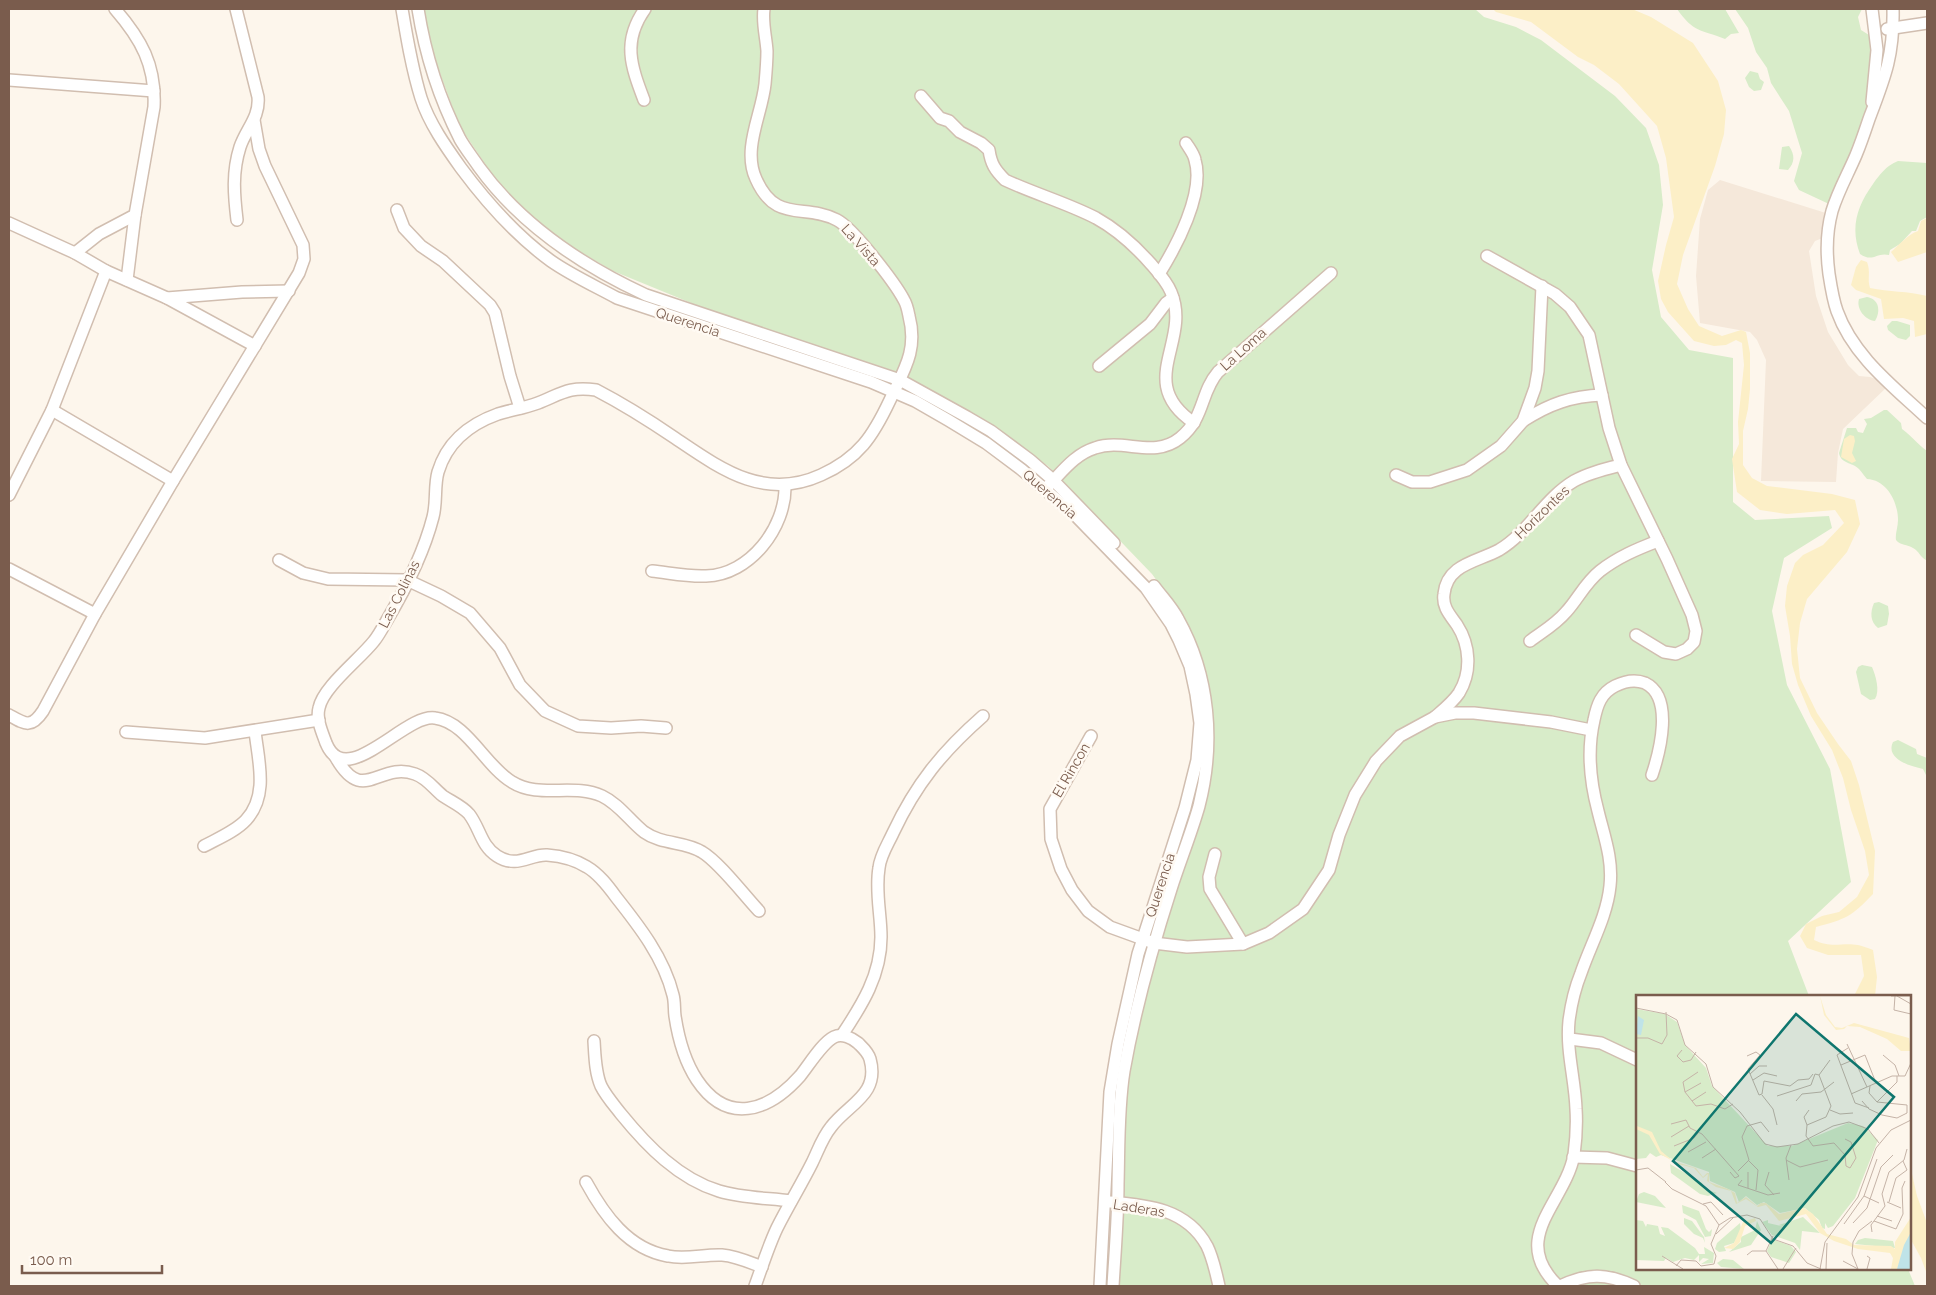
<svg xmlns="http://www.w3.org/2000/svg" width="1936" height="1295" font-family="Raleway,sans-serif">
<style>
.residential{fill:#f5e8da}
.green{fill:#d8ecc9}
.sand{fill:#fcefc7}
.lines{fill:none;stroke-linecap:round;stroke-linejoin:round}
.street-casing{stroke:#d1beb0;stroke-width:14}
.street{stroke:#fff;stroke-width:11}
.labels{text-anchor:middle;stroke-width:5;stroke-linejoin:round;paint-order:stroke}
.street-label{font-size:14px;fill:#7a5c4d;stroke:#fffaf3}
.inset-road{fill:none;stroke:#c5b3a7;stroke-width:1}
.view{fill:#0f766e;fill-opacity:0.15;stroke:#0f766e;stroke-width:2.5}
.inset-edge{fill:none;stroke:#7a5c4d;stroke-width:2.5}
</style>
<rect width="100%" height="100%" fill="#fdf6ec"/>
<!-- residential -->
<polygon class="residential" points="1720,180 1829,214 1825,237 1815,241 1809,251 1816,296 1828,332 1848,365 1859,376 1870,377 1879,380 1887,387 1843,429 1838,453 1836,482 1761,481 1766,360 1757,340 1750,332 1700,323 1696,276 1700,219 1708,190"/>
<!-- green -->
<g class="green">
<polygon points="423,9 1475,9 1484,17 1516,27 1541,40 1615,96 1646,128 1659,165 1663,205 1652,270 1661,317 1689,350 1733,358 1733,502 1755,520 1829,516 1832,528 1784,558 1772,611 1787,685 1830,769 1851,882 1788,941 1809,996 1637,996 1637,1269 1908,1269 1915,1286 1116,1286 1123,1098 1150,974 1211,781 1213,721 1201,656 1181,614 1152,574 1048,466 974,414 894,371 718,314 613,271 548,233 499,185 459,125 429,43"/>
<path d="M1677,9H1725L1739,33L1731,34L1725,39C1700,29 1694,33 1677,9Z"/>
<polygon points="1735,9 1862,9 1858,17 1861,30 1869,35 1871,44 1869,98 1865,121 1829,204 1799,190 1794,181 1802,153 1789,111 1771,83 1767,68 1756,52 1748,28"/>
<polygon points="1750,71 1758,73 1760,79 1764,82 1761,90 1754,91 1749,87 1745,78"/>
<path d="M1789,146C1795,155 1795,162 1788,170L1779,169L1782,147Z"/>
<path d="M1898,161L1927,163V217L1920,221L1916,231H1912L1900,244L1890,250L1889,255C1876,252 1873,263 1860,254C1850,228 1857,206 1873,184C1880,174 1886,166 1898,161Z"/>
<path d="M1867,297C1879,299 1881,311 1875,321C1865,320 1856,309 1859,299Z"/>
<polygon points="1892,321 1897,321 1910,325 1910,336 1906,340 1898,338 1888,330 1887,326"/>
<path d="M1884,410H1887L1901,423L1902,429C1912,436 1917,444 1927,451V559L1926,560C1920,557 1919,551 1913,548C1907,544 1901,546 1896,540C1895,534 1898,527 1898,520C1898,502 1887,480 1867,479C1864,476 1862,472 1859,469C1852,462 1841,464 1839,453L1847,428H1856L1858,432L1863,433L1867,424L1864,419L1871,418Z"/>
<path d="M1879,602L1888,606L1889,614L1887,625L1878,628C1870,622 1870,612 1874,603Z"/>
<path d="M1862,665L1872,667C1876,676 1880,691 1875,699L1870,700L1861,694L1856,672L1858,667Z"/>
<path d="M1898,740L1916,749L1917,754L1927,758V777L1923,769C1910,766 1885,759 1893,742Z"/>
</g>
<!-- sand -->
<g class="sand">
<path d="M1493,9H1632L1651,17L1693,43L1718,81L1726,110L1724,134L1715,166L1683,255L1677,284L1688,309L1699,326L1722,336L1741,330L1746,332L1750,353V389L1748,409L1743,431V465L1752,478L1767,486L1832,494L1855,500L1860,524L1847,552L1807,599L1800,623L1797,649L1800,678L1817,713L1838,744L1851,761L1859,785L1875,851L1873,894C1851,917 1846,919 1816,927L1814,940C1833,949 1841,942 1858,945C1863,946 1868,948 1873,950L1877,977L1875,996H1854L1864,976L1861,955H1828L1807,948L1800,936L1806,924L1822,916L1839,912L1857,897L1869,875L1865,851L1851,810L1843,778L1832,750L1811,716L1798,685L1792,664L1790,636L1785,606L1787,586L1795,563L1803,555L1823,545L1844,523L1835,510L1787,514L1760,510L1737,492L1732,459L1739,444L1738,422L1744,365L1742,343L1736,340L1726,345L1714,346L1694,341L1668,312L1661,299L1658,281L1666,245L1674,217L1666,158L1657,126L1619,84L1594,65L1578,57L1531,22L1496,12Z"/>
<path d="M1927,218V252L1898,262L1891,252C1898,246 1908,234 1918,231L1921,221Z"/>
<path d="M1861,260L1867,262C1871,272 1867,278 1870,288C1889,292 1908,291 1927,296V334L1915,337L1914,321L1903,318L1884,319L1881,299L1856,290L1851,285L1856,267Z"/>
<polygon points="1850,435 1854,436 1855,441 1852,453 1856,461 1852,463 1841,457 1844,439"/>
<polygon points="1910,1165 1917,1196 1927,1223 1927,1274 1921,1258 1910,1238"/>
</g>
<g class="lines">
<defs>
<g id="street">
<path d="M236,9L258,97C260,117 246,129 240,147C232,172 234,195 237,220"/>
<path d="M402,9C407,39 412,69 421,98C429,123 446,147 461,168C487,203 515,235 551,261C571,275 595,286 617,298L871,382L915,401L948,420L986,443L1022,470L1076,516L1146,588L1171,624L1179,640L1190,666L1196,694L1200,723L1197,760L1185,808L1138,954L1118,1044L1110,1092L1100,1286"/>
<path d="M418,9C425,53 439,98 460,139C465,148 473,158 479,167C521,225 581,265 646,295L900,380L967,417L991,431L1030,460L1053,480L1114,543"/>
<path d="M1893,9C1894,55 1885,77 1869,119C1865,131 1861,143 1856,155C1848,174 1838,191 1832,211C1826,233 1826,252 1829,274C1831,287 1833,300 1837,311C1853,356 1894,387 1927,418"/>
<polyline points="1887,29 1927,23"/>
<polyline points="9,80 154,91"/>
<path d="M921,96L940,118L949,121L960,132L981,143L989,150C991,164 995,170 1005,180C1035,194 1067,203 1096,218C1116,229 1136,247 1151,264C1158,272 1167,282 1171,292C1192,342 1134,382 1194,423"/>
<path d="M644,100C631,66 622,41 645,9"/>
<polyline points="1872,102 1877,50 1872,9"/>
<polyline points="397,210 404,228 421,246 443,261 490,305 495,313 510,376 520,408"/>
<polyline points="9,223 75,253 106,271 167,298 255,346"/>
<path d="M75,253L99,234L135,215L154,107C156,65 141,39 115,9"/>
<polyline points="1487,256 1555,294 1570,307 1589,335 1609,428 1621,465 1667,559 1692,615 1696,631 1694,642 1687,649 1676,654 1664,652 1636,635"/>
<path d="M1159,274C1176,247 1205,193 1195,160C1194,154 1189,148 1186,143"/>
<polyline points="127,280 135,215"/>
<polyline points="167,298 242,292 289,291"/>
<polyline points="1099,366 1150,324 1166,303 1173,298"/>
<polyline points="52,410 173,481"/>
<path d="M1523,421C1549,404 1572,396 1602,395"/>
<polyline points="1396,475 1412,482 1430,482 1467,470 1501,446 1523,421 1535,388 1538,371 1542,286"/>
<path d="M1048,486C1062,472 1075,454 1095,448C1124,438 1154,459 1180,438C1205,418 1200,393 1218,372L1331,273"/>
<polyline points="9,495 52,410 106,271"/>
<polyline points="279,560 303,573 328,579 407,580 441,596 470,613 500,648 520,685 545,711 578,726 611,728 641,726 666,728"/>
<polyline points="9,569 95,614"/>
<path d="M652,571C670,573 689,577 706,576C750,575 786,527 785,486"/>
<path d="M1530,641C1542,632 1556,624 1566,612C1578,599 1585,583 1600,571C1618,557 1637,549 1658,541"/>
<path d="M9,715C25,724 31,729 43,711L95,614L173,481L299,273L304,259L303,245L265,166L259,149L254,120"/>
<path d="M1435,717C1443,710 1453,702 1459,693C1472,672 1470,645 1457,625C1450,615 1442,607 1444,594C1447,564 1477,562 1499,550C1529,532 1544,499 1574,481C1588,473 1605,469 1621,465"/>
<polyline points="126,732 205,738 319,720"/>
<polyline points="1091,736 1050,809 1051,839 1061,869 1072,890 1088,911 1110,927 1154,943 1187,947 1243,944 1269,933 1303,909 1329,870 1339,835 1355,795 1376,761 1400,736 1435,717 1455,713 1474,713 1551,722 1591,730"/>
<path d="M335,756C363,807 378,761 415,774C427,778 434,789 443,796C452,802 462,806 469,814C480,828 481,846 497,856C517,869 530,854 547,855C560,856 576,860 587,867C599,874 608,886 616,897C639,926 664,958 673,995C675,1002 674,1009 675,1016C678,1036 685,1062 697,1080C727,1125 768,1112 800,1076C809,1065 822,1043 834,1037C842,1033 852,1038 858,1043C863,1048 868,1052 870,1059C880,1095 848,1104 831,1127C822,1138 818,1151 812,1163C801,1185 788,1206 777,1228C768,1247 762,1267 755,1286"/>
<path d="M204,846C217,839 236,831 246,820C269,795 258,760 255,731"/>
<polyline points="1215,854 1209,877 1210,889 1243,944"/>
<path d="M759,911C744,895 719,862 702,852C685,841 662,845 644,832C630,821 619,804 602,796C573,783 539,799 512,782C485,766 467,722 435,718C405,713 346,792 326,743C322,732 316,719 319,708C323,687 360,659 374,641C379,635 383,627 387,620C406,588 424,552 433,517C437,502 434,486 438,472C447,442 470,424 498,414C511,410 525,408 538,403C561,394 569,386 596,390C623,404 650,421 675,438C721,469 764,501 821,475C859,458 873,436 890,400C904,370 918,350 909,316C908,311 907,305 904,300C895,283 853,228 837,220C804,203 776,224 756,179C742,149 762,114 765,84C766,73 767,61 767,51C766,36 762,23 764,9"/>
<path d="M842,1035C862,1005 881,975 881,937C881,914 875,891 879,868C880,856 888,844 893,833C916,784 942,752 983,716"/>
<polyline points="1570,1039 1601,1043 1637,1060"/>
<path d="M594,1041C595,1056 595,1072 601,1086C606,1096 614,1105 621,1114C647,1146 679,1179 719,1191C742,1198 767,1198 791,1201"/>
<polyline points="1573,1157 1607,1158 1637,1166"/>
<path d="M586,1182C604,1215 628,1249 668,1256C686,1260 704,1254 722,1255C736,1256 749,1262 762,1267"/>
<path d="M1110,1202C1148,1205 1187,1209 1207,1246C1213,1258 1216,1273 1219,1286"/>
<path d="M1113,1286C1115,1252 1118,1218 1118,1184C1119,1147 1118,1108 1124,1071C1135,1009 1152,948 1171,889C1180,861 1191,834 1199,806C1215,744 1210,676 1178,619C1172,607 1162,597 1154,586"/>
<path d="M1558,1286C1508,1238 1565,1203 1574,1155C1576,1140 1577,1124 1576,1109C1575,1079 1566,1051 1569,1021C1571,1005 1575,988 1581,973C1591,944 1607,916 1610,886C1613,859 1604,836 1598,811C1590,781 1587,750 1594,720C1597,705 1601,693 1615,686C1625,681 1635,679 1645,683C1674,697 1660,751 1652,775"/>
<path d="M1560,1286C1588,1273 1606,1273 1634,1286"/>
</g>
</defs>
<!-- street casing -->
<use href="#street" class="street-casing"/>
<!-- street -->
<use href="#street" class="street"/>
</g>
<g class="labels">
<!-- street labels -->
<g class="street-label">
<text transform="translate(861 245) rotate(48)" y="5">La Vista</text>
<text transform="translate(688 322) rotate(18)" y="5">Querencia</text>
<text transform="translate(1243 349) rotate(-42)" y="5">La Loma</text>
<text transform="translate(1050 494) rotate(41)" y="5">Querencia</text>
<text transform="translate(1542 512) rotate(-44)" y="5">Horizontes</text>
<text transform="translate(399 594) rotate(-63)" y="5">Las Colinas</text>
<text transform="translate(1071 770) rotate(-60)" y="5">El Rincon</text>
<text transform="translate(1160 885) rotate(-72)" y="5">Querencia</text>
<text transform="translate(1139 1208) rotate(9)" y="5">Laderas</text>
</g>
</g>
<!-- overview -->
<g transform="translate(1636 995)">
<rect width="275" height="275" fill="#fdf6ec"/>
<path d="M0,14L29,19L41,27L49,50L70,73L76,91L132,151H156L212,128L227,131L242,145L219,203L197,231L192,233L189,228V234L186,233L183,225L169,213L144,218L128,207L121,210L110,201L103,207L99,197L74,186L73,177L25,160L20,162L14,158L10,163L0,164ZM34,169L66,188L69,194L81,198L72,201L64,199L35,178ZM8,197L19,201L30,213L0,207L3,199ZM46,210L63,216L70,234L73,237L76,234L75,241L69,242L60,225L47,218ZM167,222L184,238L166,236L164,255L159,248L136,240L126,227L132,225V228L149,232L143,230ZM48,223L56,226L68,242L69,248L67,243L58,239L48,229ZM0,225L7,226L10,232L11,229L22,231L24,239L29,241L25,232L32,233L59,253L63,259H69L68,252L78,258L77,268L65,269L73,264L67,263L63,267V260L58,265L49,263L37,267L30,263L28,266L0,265ZM121,226L125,235L115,250L93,257L105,247V242L119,235ZM104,228L105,235L98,248L88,251L90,256L83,257L79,254L81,248ZM229,243L257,246L259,253L219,249L222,245ZM136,244L155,251L160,257L153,268L135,262L131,256ZM87,264L97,265L108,274L85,272L81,268Z" fill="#d8ecc9"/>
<path d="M184,1L190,20L199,32L206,33L218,28L273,43L275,56H265L251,44L224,32L211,31L208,34L200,35L188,20ZM0,125L1,131L16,137L25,156L37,166L60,173L67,182L71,178H73V187L92,194L99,198L101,208L110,202L121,211L125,208H130L143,219L168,213L177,219L191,239L210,244L218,250L255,251L259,254V247L275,222V237L261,274H255L257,263L254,258L222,254L198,246L184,238L170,219L143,226L130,210L122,212L110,204L100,209L95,196L80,192L71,186L72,179L67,183L58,173L42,169L24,159L13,140L0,134ZM119,223L120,226L109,231L104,247L97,254L88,253L98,248L107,227Z" fill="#fcefc7"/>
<path d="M2,21L8,25L5,40L0,39ZM275,237V274H261L268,250Z" fill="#bfe3e8"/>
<path class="inset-road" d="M255,1H275M259,1L258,15L275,19M261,1L275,9M0,13L30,19L41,25L49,50L70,69L77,92L104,117L129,149L141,152L162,149L197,131L213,127L232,134L243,148M0,43H12L26,49L31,40L30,17M211,49L231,92M212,53L201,60L219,108L233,113M46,55L41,61L47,67L55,65L60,57M247,60L259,70L263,81M111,61L120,57L124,60L112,74L123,100L126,99L128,86L154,91L162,85L173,84L177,79M205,70L229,60L240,88M62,77L47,87L49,97L60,111L75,109L89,114L97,109M114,79L123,71H131M183,80L194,65M117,85L128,78L141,81M49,97L65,88M215,99L256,81H269L275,68M126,100L137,114L141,130M141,101L175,90L179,79L183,80L195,111L190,122L171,130L170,141L177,151L198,148L209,160L210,171L214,173L220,163L215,147L209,144M56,106L70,97M160,106L166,99L185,97L198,87M226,106L233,114L246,120L261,123L271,118V110L241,107L233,98L234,91M241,107L261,87V81M194,115L204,119L217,118M35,129L50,125L54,133L66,139L103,181L99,183L94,177M171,130L168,122L173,115M35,142L53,131M38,151L58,143L62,138M52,157L70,147M66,163L80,154M150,165L164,172L192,165M113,166L122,175L120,195M0,175L12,173L30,187M102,176L113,165L106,142L111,131L125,127L133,137M133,177L129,190L138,200M106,185L102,190L132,200L144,198M153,185L150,163L155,150M29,187L36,194L70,211L83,230M112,193V177M228,201L243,208M251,207L265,213M253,207L260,183L271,175L267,166M67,209L75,207L87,220M241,221L256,226M238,226L260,234L267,219L266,193L269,186M217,228L231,213L245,172L257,160M208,229L228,201L241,164M236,237L235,230L249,211L246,199L253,177L268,165L271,154M80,239L98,222M137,241L130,256L142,274M111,260L116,256H130M26,261L47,274M207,266L222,274M40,271L45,265L60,266L65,271L78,269L80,261L75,249L83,230L94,223L111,220L124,224L137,244L157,251L171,268L185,274M147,274L160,253M184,274L189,247L222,202L240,153L255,135L275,125M190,274L191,248M222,274L216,259L217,247L223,236L236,226M231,274L234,263L231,261"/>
<path class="view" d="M160,19L258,102L135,248L37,166Z"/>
<rect width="275" height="275" class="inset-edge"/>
</g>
<!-- border -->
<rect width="1936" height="1295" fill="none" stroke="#7a5c4d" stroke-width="20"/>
<!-- scale -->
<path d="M22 1265v8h140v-8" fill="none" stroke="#7a5c4d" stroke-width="2.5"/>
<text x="30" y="1265" font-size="15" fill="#7a5c4d" stroke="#fffaf3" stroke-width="4" paint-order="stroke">100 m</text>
</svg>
